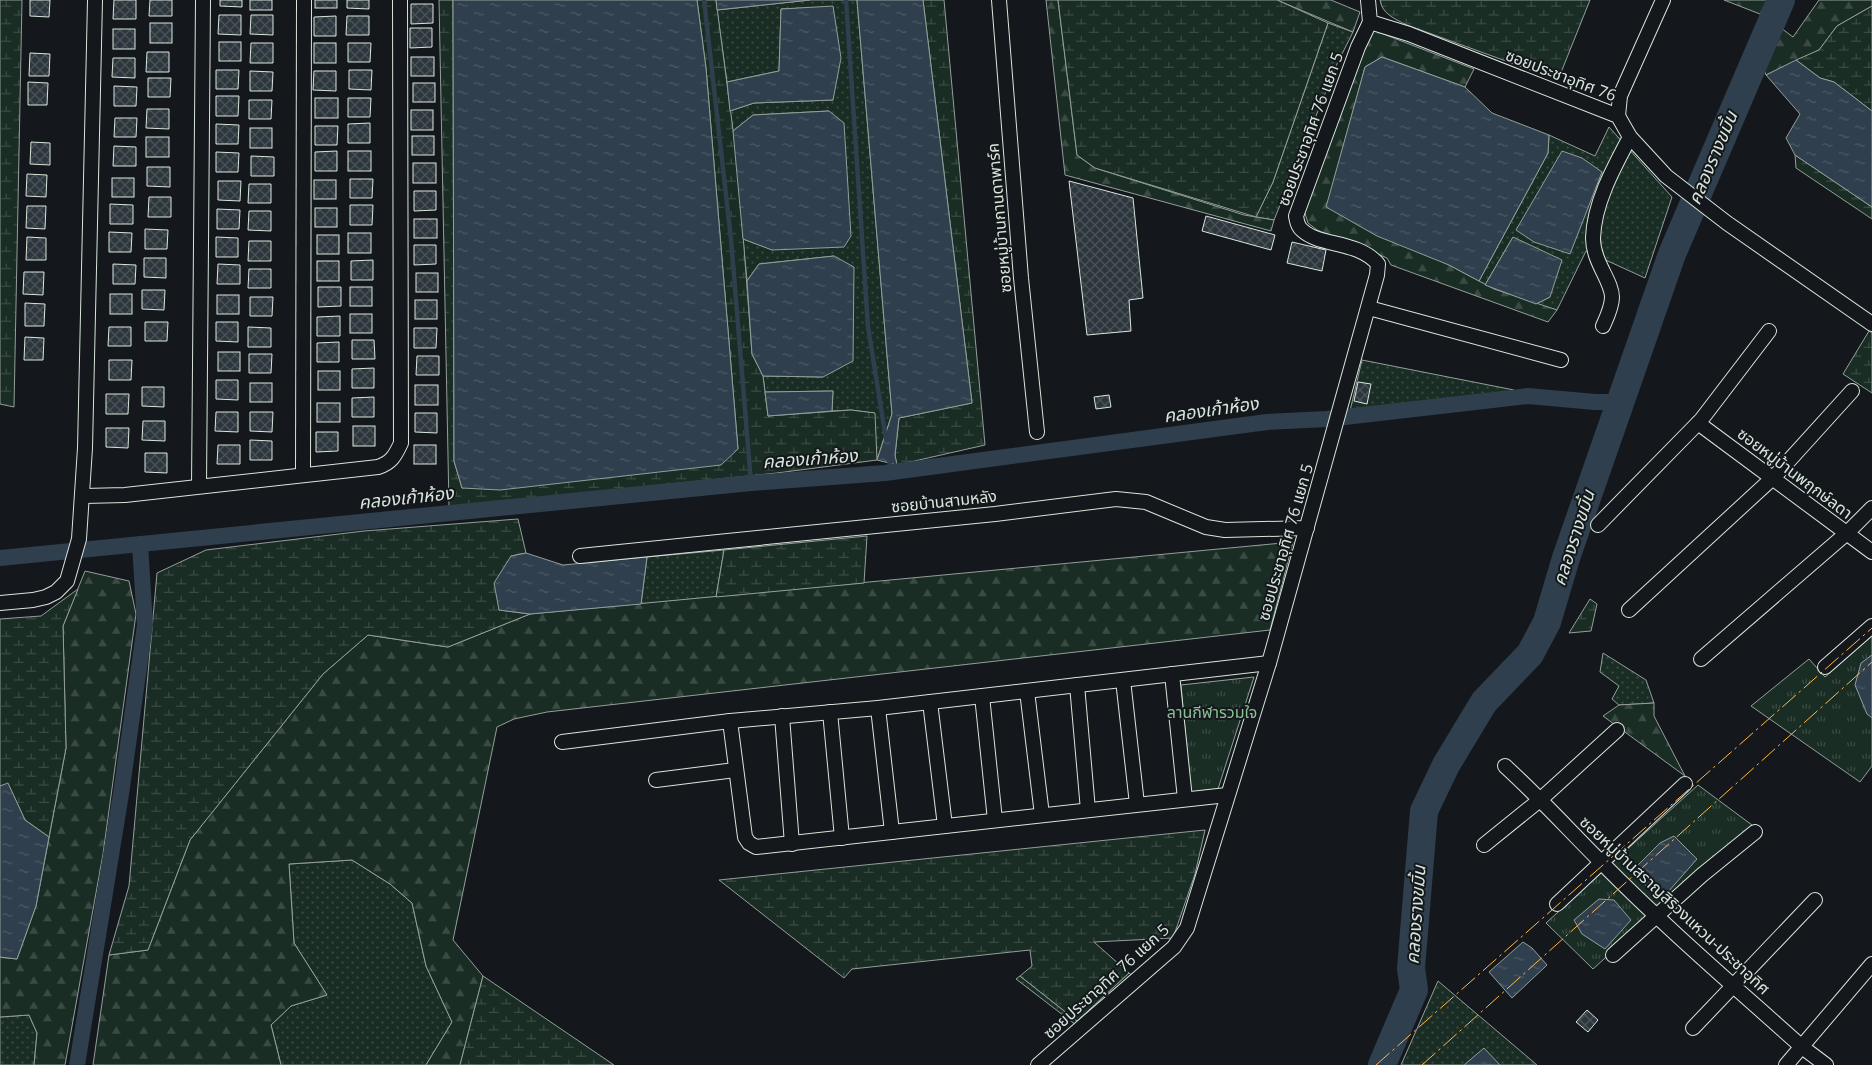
<svg xmlns="http://www.w3.org/2000/svg" width="1872" height="1065" font-family="'Open Sans','Noto Sans Thai',sans-serif">
<style>
.grass{fill:url(#grass-dots);stroke:#939e99}
.forest{fill:url(#forest-firs);stroke:#939e99}
.wetland{fill:url(#wetland-marsh);stroke:#939e99}
.park{fill:url(#park-tufts);stroke:#939e99}
.water{fill:url(#water-ripples);stroke:#939e99}
.lines{fill:none;stroke-linecap:round;stroke-linejoin:round}
.stream{stroke:#2f3f4d;stroke-width:4.5}
.canal{stroke:#2f3f4d;stroke-width:16}
.river{stroke:#2f3f4d;stroke-width:28}
.building{fill:url(#building-cross-hatch);stroke:#d8e6dc}
.minor-casing{stroke:#d8e6dc;stroke-width:16}
.minor{stroke:#14181c;stroke-width:14}
.power{stroke:#ffb74d;stroke-width:1;stroke-dasharray:18 4 2.5 4;stroke-linecap:butt}
.labels{text-anchor:middle;stroke-width:4;stroke-linejoin:round;paint-order:stroke}
.street-label{font-size:16px;fill:#d8e6dc;stroke:#14181c}
.park-label{font-size:16px;fill:#8ac095;stroke:#14181c}
.water-label{font-size:18px;font-style:italic;fill:#d8e6dc;stroke:#14181c}
</style>
<defs>
<pattern id="grass-dots" width="8" height="8" patternUnits="userSpaceOnUse" patternTransform="scale(1.25)"><rect width="8" height="8" fill="#1a2d24"/><path d="M2 2h.1M6 6h.1" fill="none" stroke="#3b4b43" stroke-width="1.8" stroke-linecap="round"/></pattern>
<pattern id="forest-firs" width="22" height="20" patternUnits="userSpaceOnUse" patternTransform="scale(1.25)"><rect width="22" height="20" fill="#1a2d24"/><path d="M5 1l3.5 6h-7zM16 11l3.5 6h-7z" fill="#3b4b43"/></pattern>
<pattern id="wetland-marsh" width="20" height="14" patternUnits="userSpaceOnUse" patternTransform="scale(1.25)"><rect width="20" height="14" fill="#1a2d24"/><path d="M1 5h8M5 5V1M11 12h8M15 12V8" fill="none" stroke="#3b4b43"/></pattern>
<pattern id="park-tufts" width="24" height="20" patternUnits="userSpaceOnUse" patternTransform="scale(1.25)"><rect width="24" height="20" fill="#1a2d24"/><path d="M3 7l-1-3M5 7V3M7 7l1-3M15 17l-1-3M17 17v-4M19 17l1-3" fill="none" stroke="#3b4b43"/></pattern>
<pattern id="water-ripples" width="26" height="14" patternUnits="userSpaceOnUse" patternTransform="scale(1.25)"><rect width="26" height="14" fill="#2f3f4d"/><path d="M2 4q2-2 4 0t4 0M15 11q2-2 4 0t4 0" fill="none" stroke="#4c5b66"/></pattern>
<pattern id="building-cross-hatch" width="8" height="8" patternUnits="userSpaceOnUse" patternTransform="scale(1.25)"><rect width="8" height="8" fill="#2c363c"/><path d="M0 0l8 8M0 8l8-8" fill="none" stroke="#4a5358"/></pattern>
</defs>
<rect width="100%" height="100%" fill="#14181c"/>
<!-- grass -->
<g class="grass">
<polygon points="810,0 857,0 892,414 877,460 874,413 851,410 832,411 833,391 765,392 763,376 823,377 834,256 759,264 747,281 743,239 773,250 829,111 753,115 733,131 730,111 754,103 833,100 833,7 781,9 779,71 727,82 717,10"/>
<polygon points="1328,23 1353,32 1337,64 1274,220 1256,217 1273,182"/>
<polygon points="1609,127 1672,197 1645,278 1586,251 1557,310 1536,304 1550,297 1513,237 1485,285 1479,281 1548,153 1549,135 1595,156"/>
<polygon points="1362,360 1514,390 1508,393 1349,415"/>
<polygon points="724,550 716,597 641,604 647,557"/>
<polygon points="1603,653 1646,680 1654,703 1619,705 1612,699 1619,686 1600,672"/>
<polygon points="352,860 390,884 412,903 426,966 452,1022 426,1065 281,1065 271,1025 291,1006 327,995 294,943 289,864"/>
<polygon points="1129,973 1133,976 1076,1025 1016,979 1020,976 1077,1021"/>
<polygon points="1438,981 1537,1065 1401,1065"/>
<polygon points="29,1015 37,1033 34,1065 0,1065 0,1017"/>
</g>
<!-- forest -->
<g class="forest">
<polygon points="1046,0 1058,0 1077,155 1095,168 1244,215 1274,220 1271,231 1065,175"/>
<polygon points="1277,0 1331,0 1360,12 1353,32"/>
<polygon points="1724,0 1768,0 1760,14"/>
<polygon points="1819,0 1872,0 1872,6 1837,26 1819,50 1766,75 1761,63 1772,38 1781,28 1793,37"/>
<polygon points="1373,30 1474,69 1465,87 1382,57 1365,67 1327,207 1449,265 1494,289 1557,310 1548,322 1391,265 1387,258 1317,230 1308,223 1303,207 1366,38"/>
<polygon points="1293,542 1270,630 547,712 514,719 497,727 453,940 483,976 460,1065 426,1065 452,1022 426,966 412,903 390,884 352,860 289,864 294,943 327,995 291,1006 271,1025 281,1065 93,1065 109,955 148,950 190,840 323,674 368,635 448,647 530,614"/>
<polygon points="85,571 129,581 136,614 103,854 65,1065 34,1065 37,1033 29,1015 0,1017 0,957 17,959 36,906 66,748 63,626"/>
<polygon points="1654,703 1654,716 1685,776 1603,716 1619,705"/>
</g>
<!-- wetland -->
<g class="wetland">
<polygon points="0,0 22,0 14,407 0,404"/>
<polygon points="439,0 453,0 454,461 462,488 738,449 706,68 697,0 716,0 738,168 752,354 763,376 768,416 851,410 875,413 877,460 777,473 449,507"/>
<polygon points="923,0 944,0 985,445 897,465 895,456 899,418 972,403"/>
<polygon points="1058,0 1277,0 1328,23 1273,182 1256,217 1095,168 1077,155"/>
<path d="M1380,0H1590L1558,80L1407,25C1395,19 1382,14 1380,0Z"/>
<polygon points="1872,6 1872,111 1834,82 1820,78 1796,60 1819,50 1837,26"/>
<polygon points="1795,155 1872,207 1872,219 1796,168"/>
<polygon points="1869,331 1872,333 1872,393 1843,374"/>
<polygon points="518,519 526,553 511,556 499,610 530,614 448,647 368,635 323,674 190,840 148,950 109,955 129,886 157,573 206,550 364,531"/>
<polygon points="867,536 864,583 716,597 724,550"/>
<polygon points="78,589 63,626 66,748 49,837 25,820 8,784 0,786 0,619 41,616"/>
<polygon points="1590,599 1597,604 1591,631 1569,633"/>
<polygon points="1205,830 1195,874 1173,938 1094,942 1129,973 1077,1021 1020,976 1032,966 1030,950 852,969 844,978 719,880"/>
<polygon points="483,976 614,1065 460,1065"/>
</g>
<!-- park -->
<g class="park">
<polygon points="1872,636 1872,766 1860,782 1751,706 1809,659 1825,677"/>
<polygon points="1254,677 1217,792 1191,795 1181,685"/>
<polygon points="1698,785 1752,825 1593,969 1546,923"/>
</g>
<!-- water -->
<g class="water">
<polygon points="453,0 697,0 706,68 738,449 721,465 500,490 462,488 454,461"/>
<polygon points="716,0 810,0 717,10"/>
<polygon points="857,0 923,0 972,403 899,418 895,455 897,465 877,460 892,414"/>
<polygon points="833,6 841,58 833,100 754,103 730,111 727,82 779,71 781,9"/>
<polygon points="1382,57 1465,87 1492,113 1549,135 1548,153 1479,281 1449,265 1377,236 1326,207 1365,67"/>
<polygon points="1796,60 1820,78 1834,82 1872,111 1872,207 1795,155 1786,138 1800,114 1766,75"/>
<polygon points="829,111 844,123 851,236 844,247 772,250 743,239 733,131 753,115"/>
<polygon points="1562,151 1582,158 1602,172 1570,254 1534,242 1516,230"/>
<polygon points="1513,237 1562,260 1550,297 1536,304 1485,285"/>
<polygon points="834,256 854,267 853,361 823,377 763,376 752,354 747,281 759,264"/>
<polygon points="833,391 832,411 768,416 765,392"/>
<polygon points="526,553 563,565 647,557 641,604 530,614 499,610 494,583 511,556"/>
<polygon points="1872,655 1872,718 1867,714 1855,685 1861,663"/>
<polygon points="8,783 25,820 49,837 36,906 17,959 0,957 0,786"/>
<polygon points="1674,836 1697,859 1668,892 1657,896 1641,881 1637,866 1660,843"/>
<polygon points="1599,899 1614,900 1631,920 1605,949 1582,934 1574,920"/>
<polygon points="1523,942 1532,948 1547,965 1512,998 1489,972"/>
<polygon points="1484,1048 1500,1065 1464,1065"/>
</g>
<g class="lines">
<!-- stream -->
<g class="stream">
<polyline points="704,0 731,239 751,483"/>
<polyline points="846,0 868,327 886,439"/>
<polyline points="889,459 891,472"/>
</g>
<!-- canal -->
<g class="canal">
<polyline points="0,558 751,483 885,473 1267,422 1327,419 1528,396 1595,402 1621,402"/>
<polyline points="77,1065 121,794 145,625 140,544"/>
</g>
<!-- river -->
<polyline class="river" points="1382,1065 1414,990 1411,968 1424,811 1446,765 1484,702 1530,654 1547,622 1566,558 1672,254 1781,0"/>
</g>
<!-- building -->
<g class="building">
<polygon points="30,0 50,0 49,17 30,16"/>
<polygon points="114,0 136,0 136,19 113,19"/>
<polygon points="150,0 172,0 172,16 149,16"/>
<polygon points="220,0 242,0 242,7 220,6"/>
<rect x="250" y="0" width="22" height="10"/>
<rect x="315" y="0" width="22" height="8"/>
<polygon points="347,0 369,0 369,9 347,8"/>
<polygon points="411,4 433,4 433,23 411,24"/>
<polygon points="219,15 241,15 241,35 218,34"/>
<polygon points="251,15 273,15 273,35 250,34"/>
<polygon points="336,16 336,36 314,36 314,17"/>
<polygon points="347,16 369,16 369,35 346,35"/>
<rect x="150" y="23" width="22" height="20"/>
<polygon points="410,28 432,28 432,47 410,48"/>
<rect x="113" y="29" width="22" height="20"/>
<rect x="219" y="42" width="22" height="19"/>
<polygon points="251,43 273,43 273,63 250,63"/>
<rect x="314" y="43" width="22" height="20"/>
<polygon points="348,43 371,43 370,62 348,62"/>
<polygon points="147,52 169,52 169,72 146,72"/>
<polygon points="30,53 50,54 49,76 29,76"/>
<rect x="411" y="57" width="23" height="19"/>
<polygon points="113,58 135,58 135,78 112,77"/>
<polygon points="216,70 239,70 238,89 216,89"/>
<polygon points="349,70 372,70 371,90 349,89"/>
<polygon points="250,71 273,72 272,91 250,91"/>
<polygon points="314,71 336,71 336,91 313,90"/>
<polygon points="148,78 171,78 170,97 148,97"/>
<polygon points="28,82 48,83 47,105 28,105"/>
<rect x="413" y="83" width="22" height="19"/>
<polygon points="114,86 137,87 136,106 114,106"/>
<polygon points="216,96 239,96 238,116 216,116"/>
<rect x="315" y="98" width="23" height="20"/>
<polygon points="348,98 371,98 370,117 348,117"/>
<polygon points="249,100 272,100 271,119 249,119"/>
<polygon points="147,109 169,109 169,129 146,128"/>
<rect x="411" y="110" width="22" height="20"/>
<polygon points="115,118 137,118 136,137 114,137"/>
<polygon points="370,123 370,143 348,143 348,124"/>
<polygon points="216,124 239,125 238,144 216,144"/>
<polygon points="315,126 338,126 337,145 315,145"/>
<rect x="250" y="128" width="22" height="20"/>
<rect x="412" y="136" width="22" height="19"/>
<rect x="146" y="137" width="23" height="20"/>
<polygon points="31,142 50,143 50,165 30,164"/>
<polygon points="114,146 136,147 136,166 113,166"/>
<polygon points="337,151 337,171 315,171 315,152"/>
<rect x="348" y="151" width="23" height="20"/>
<polygon points="216,152 239,153 238,172 216,172"/>
<polygon points="251,156 274,157 274,176 251,176"/>
<rect x="413" y="163" width="23" height="20"/>
<polygon points="147,167 170,167 170,187 147,186"/>
<polygon points="27,174 47,175 46,197 26,196"/>
<rect x="112" y="178" width="22" height="19"/>
<polygon points="350,179 373,179 372,198 350,198"/>
<rect x="314" y="180" width="22" height="19"/>
<polygon points="218,181 241,181 240,201 218,200"/>
<polygon points="1069,181 1133,198 1143,298 1129,300 1131,331 1087,335"/>
<polygon points="249,184 271,184 271,203 248,203"/>
<polygon points="414,191 436,191 436,210 414,211"/>
<polygon points="149,197 171,197 171,217 148,217"/>
<polygon points="110,204 133,205 133,224 110,224"/>
<polygon points="350,205 373,205 372,225 350,225"/>
<polygon points="27,206 46,206 45,229 26,228"/>
<rect x="315" y="208" width="22" height="19"/>
<polygon points="217,209 240,210 239,229 217,229"/>
<polygon points="249,211 271,211 271,231 248,230"/>
<polygon points="1206,216 1275,235 1271,250 1202,231"/>
<rect x="414" y="219" width="23" height="19"/>
<polygon points="145,229 168,230 167,249 145,249"/>
<polygon points="109,232 132,233 131,252 109,252"/>
<rect x="348" y="233" width="23" height="20"/>
<rect x="317" y="235" width="22" height="19"/>
<polygon points="27,237 46,238 46,260 26,260"/>
<polygon points="216,237 238,238 238,257 216,257"/>
<polygon points="249,241 271,241 271,261 248,261"/>
<polygon points="1292,242 1326,250 1322,271 1287,263"/>
<polygon points="414,245 436,245 436,264 414,265"/>
<polygon points="144,258 166,258 166,278 144,277"/>
<polygon points="373,260 373,280 351,280 351,261"/>
<rect x="317" y="261" width="22" height="20"/>
<polygon points="113,264 136,265 135,284 113,284"/>
<polygon points="218,264 240,265 240,284 217,284"/>
<polygon points="249,269 271,269 271,288 248,288"/>
<polygon points="24,272 44,272 43,295 23,294"/>
<rect x="416" y="273" width="22" height="19"/>
<polygon points="318,287 341,287 341,306 318,307"/>
<rect x="350" y="287" width="22" height="19"/>
<polygon points="142,290 165,290 164,310 142,309"/>
<rect x="110" y="294" width="22" height="20"/>
<rect x="217" y="295" width="22" height="19"/>
<polygon points="250,297 273,297 272,316 250,316"/>
<rect x="415" y="300" width="22" height="19"/>
<polygon points="25,303 45,304 44,326 25,326"/>
<rect x="350" y="314" width="22" height="19"/>
<polygon points="340,316 340,336 317,336 317,317"/>
<polygon points="145,322 168,322 167,341 145,341"/>
<polygon points="216,322 238,322 238,342 216,341"/>
<polygon points="109,327 131,327 131,346 108,346"/>
<polygon points="248,327 271,328 271,347 248,347"/>
<polygon points="414,328 437,328 436,348 414,348"/>
<polygon points="25,337 44,338 43,360 24,360"/>
<polygon points="352,340 374,340 375,359 352,359"/>
<polygon points="339,342 339,362 317,362 317,343"/>
<rect x="218" y="352" width="22" height="19"/>
<polygon points="249,354 272,354 271,373 249,373"/>
<polygon points="417,356 439,356 439,375 416,375"/>
<polygon points="109,360 132,360 131,380 109,380"/>
<polygon points="374,368 374,388 352,388 352,369"/>
<rect x="318" y="371" width="22" height="19"/>
<polygon points="216,380 238,380 238,400 216,399"/>
<polygon points="1358,382 1371,384 1367,404 1354,401"/>
<rect x="250" y="383" width="22" height="19"/>
<rect x="415" y="385" width="23" height="20"/>
<polygon points="142,387 164,387 164,407 142,406"/>
<polygon points="106,394 129,394 128,414 106,414"/>
<polygon points="1109,395 1111,407 1096,409 1094,397"/>
<polygon points="374,397 374,417 352,417 352,398"/>
<rect x="317" y="403" width="23" height="19"/>
<polygon points="216,412 238,412 238,432 215,431"/>
<polygon points="250,412 273,412 272,432 250,431"/>
<polygon points="415,413 437,413 437,433 415,432"/>
<polygon points="143,421 165,421 165,441 142,440"/>
<rect x="353" y="426" width="22" height="20"/>
<polygon points="106,428 129,428 128,448 106,447"/>
<polygon points="316,432 338,432 338,451 316,452"/>
<polygon points="250,440 272,441 272,460 250,460"/>
<polygon points="218,445 240,445 240,464 217,464"/>
<rect x="414" y="445" width="22" height="19"/>
<polygon points="145,453 167,453 167,473 145,472"/>
<polygon points="1587,1010 1598,1020 1588,1032 1576,1022"/>
</g>
<g class="lines">
<defs>
<g id="minor">
<polyline points="999,0 1021,278 1037,432"/>
<polyline points="1368,0 1370,22 1409,34 1618,116 1630,137 1666,176 1727,223 1872,324"/>
<polyline points="1618,116 1620,96 1663,0"/>
<polyline points="1369,308 1561,360"/>
<path d="M1603,326C1607,317 1612,307 1612,297C1612,281 1593,262 1593,238C1594,203 1614,167 1630,137"/>
<polyline points="1698,423 1872,552"/>
<polyline points="303,475 304,0"/>
<polyline points="199,486 203,0"/>
<path d="M84,496L125,495L378,467C391,463 395,456 401,443L400,0"/>
<polyline points="1598,525 1701,420 1769,331"/>
<polyline points="580,556 995,514 1116,499 1146,502 1206,527 1225,530 1307,528"/>
<polyline points="0,603 33,600 46,597 56,592 67,581 79,539 85,448 95,0"/>
<polyline points="1629,610 1776,475 1852,391"/>
<polyline points="1701,659 1847,533 1872,508"/>
<polyline points="1825,667 1872,626"/>
<polyline points="1172,674 1185,799"/>
<polyline points="1123,680 1137,804"/>
<polyline points="1077,685 1088,810"/>
<polyline points="1027,691 1042,815"/>
<polyline points="982,696 995,820"/>
<polyline points="930,702 945,826"/>
<polyline points="878,708 892,832"/>
<polyline points="830,712 842,838"/>
<polyline points="782,716 792,844"/>
<polyline points="730,721 745,837 749,843 756,847 1227,795"/>
<polyline points="562,742 730,721 878,708 1269,663"/>
<path d="M1505,766C1539,797 1569,830 1601,862C1665,927 1734,986 1802,1047L1826,1065"/>
<polyline points="656,780 735,770"/>
<polyline points="1484,845 1541,799 1617,730"/>
<polyline points="1557,904 1685,784"/>
<polyline points="1613,955 1702,875 1755,832"/>
<polyline points="1693,1028 1815,900"/>
<path d="M1038,1065L1174,947L1187,928L1269,663L1377,275L1378,264C1357,240 1320,247 1302,230C1297,226 1297,221 1296,216L1358,47L1370,22"/>
<polyline points="1786,1065 1872,964"/>
</g>
</defs>
<!-- minor casing -->
<use href="#minor" class="minor-casing"/>
<!-- minor -->
<use href="#minor" class="minor"/>
<!-- power -->
<g class="power">
<polyline points="1376,1065 1872,628"/>
<polyline points="1422,1065 1872,662"/>
</g>
</g>
<g class="labels">
<!-- street labels -->
<g class="street-label">
<text transform="translate(1561 75) rotate(21)" y="6">ซอยประชาอุทิศ 76</text>
<text transform="translate(1310 129) rotate(-70)" y="6">ซอยประชาอุทิศ 76 แยก 5</text>
<text transform="translate(999 218) rotate(-95)" y="6">ซอยหมู่บ้านกานดาพาร์ค</text>
<text transform="translate(1795 473) rotate(37)" y="6">ซอยหมู่บ้านพฤกษ์ลดา</text>
<text transform="translate(944 501) rotate(-6)" y="6">ซอยบ้านสามหลัง</text>
<text transform="translate(1285 542) rotate(-74)" y="6">ซอยประชาอุทิศ 76 แยก 5</text>
<text transform="translate(1675 905) rotate(43)" y="6">ซอยหมู่บ้านสราญสิริวงแหวน-ประชาอุทิศ</text>
<text transform="translate(1106 981) rotate(-42)" y="6">ซอยประชาอุทิศ 76 แยก 5</text>
</g>
<!-- park labels -->
<g class="park-label">
<text x="1212" y="718">ลานกีฬารวมใจ</text>
</g>
<!-- water labels -->
<g class="water-label">
<text transform="translate(1713 158) rotate(-67)" y="6">คลองรางขมิ้น</text>
<text transform="translate(1211 410) rotate(-8)" y="6">คลองเก้าห้อง</text>
<text transform="translate(810 459) rotate(-4)" y="6">คลองเก้าห้อง</text>
<text transform="translate(406 498) rotate(-6)" y="6">คลองเก้าห้อง</text>
<text transform="translate(1574 538) rotate(-72)" y="6">คลองรางขมิ้น</text>
<text transform="translate(1416 915) rotate(-86)" y="6">คลองรางขมิ้น</text>
</g>
</g>
</svg>
